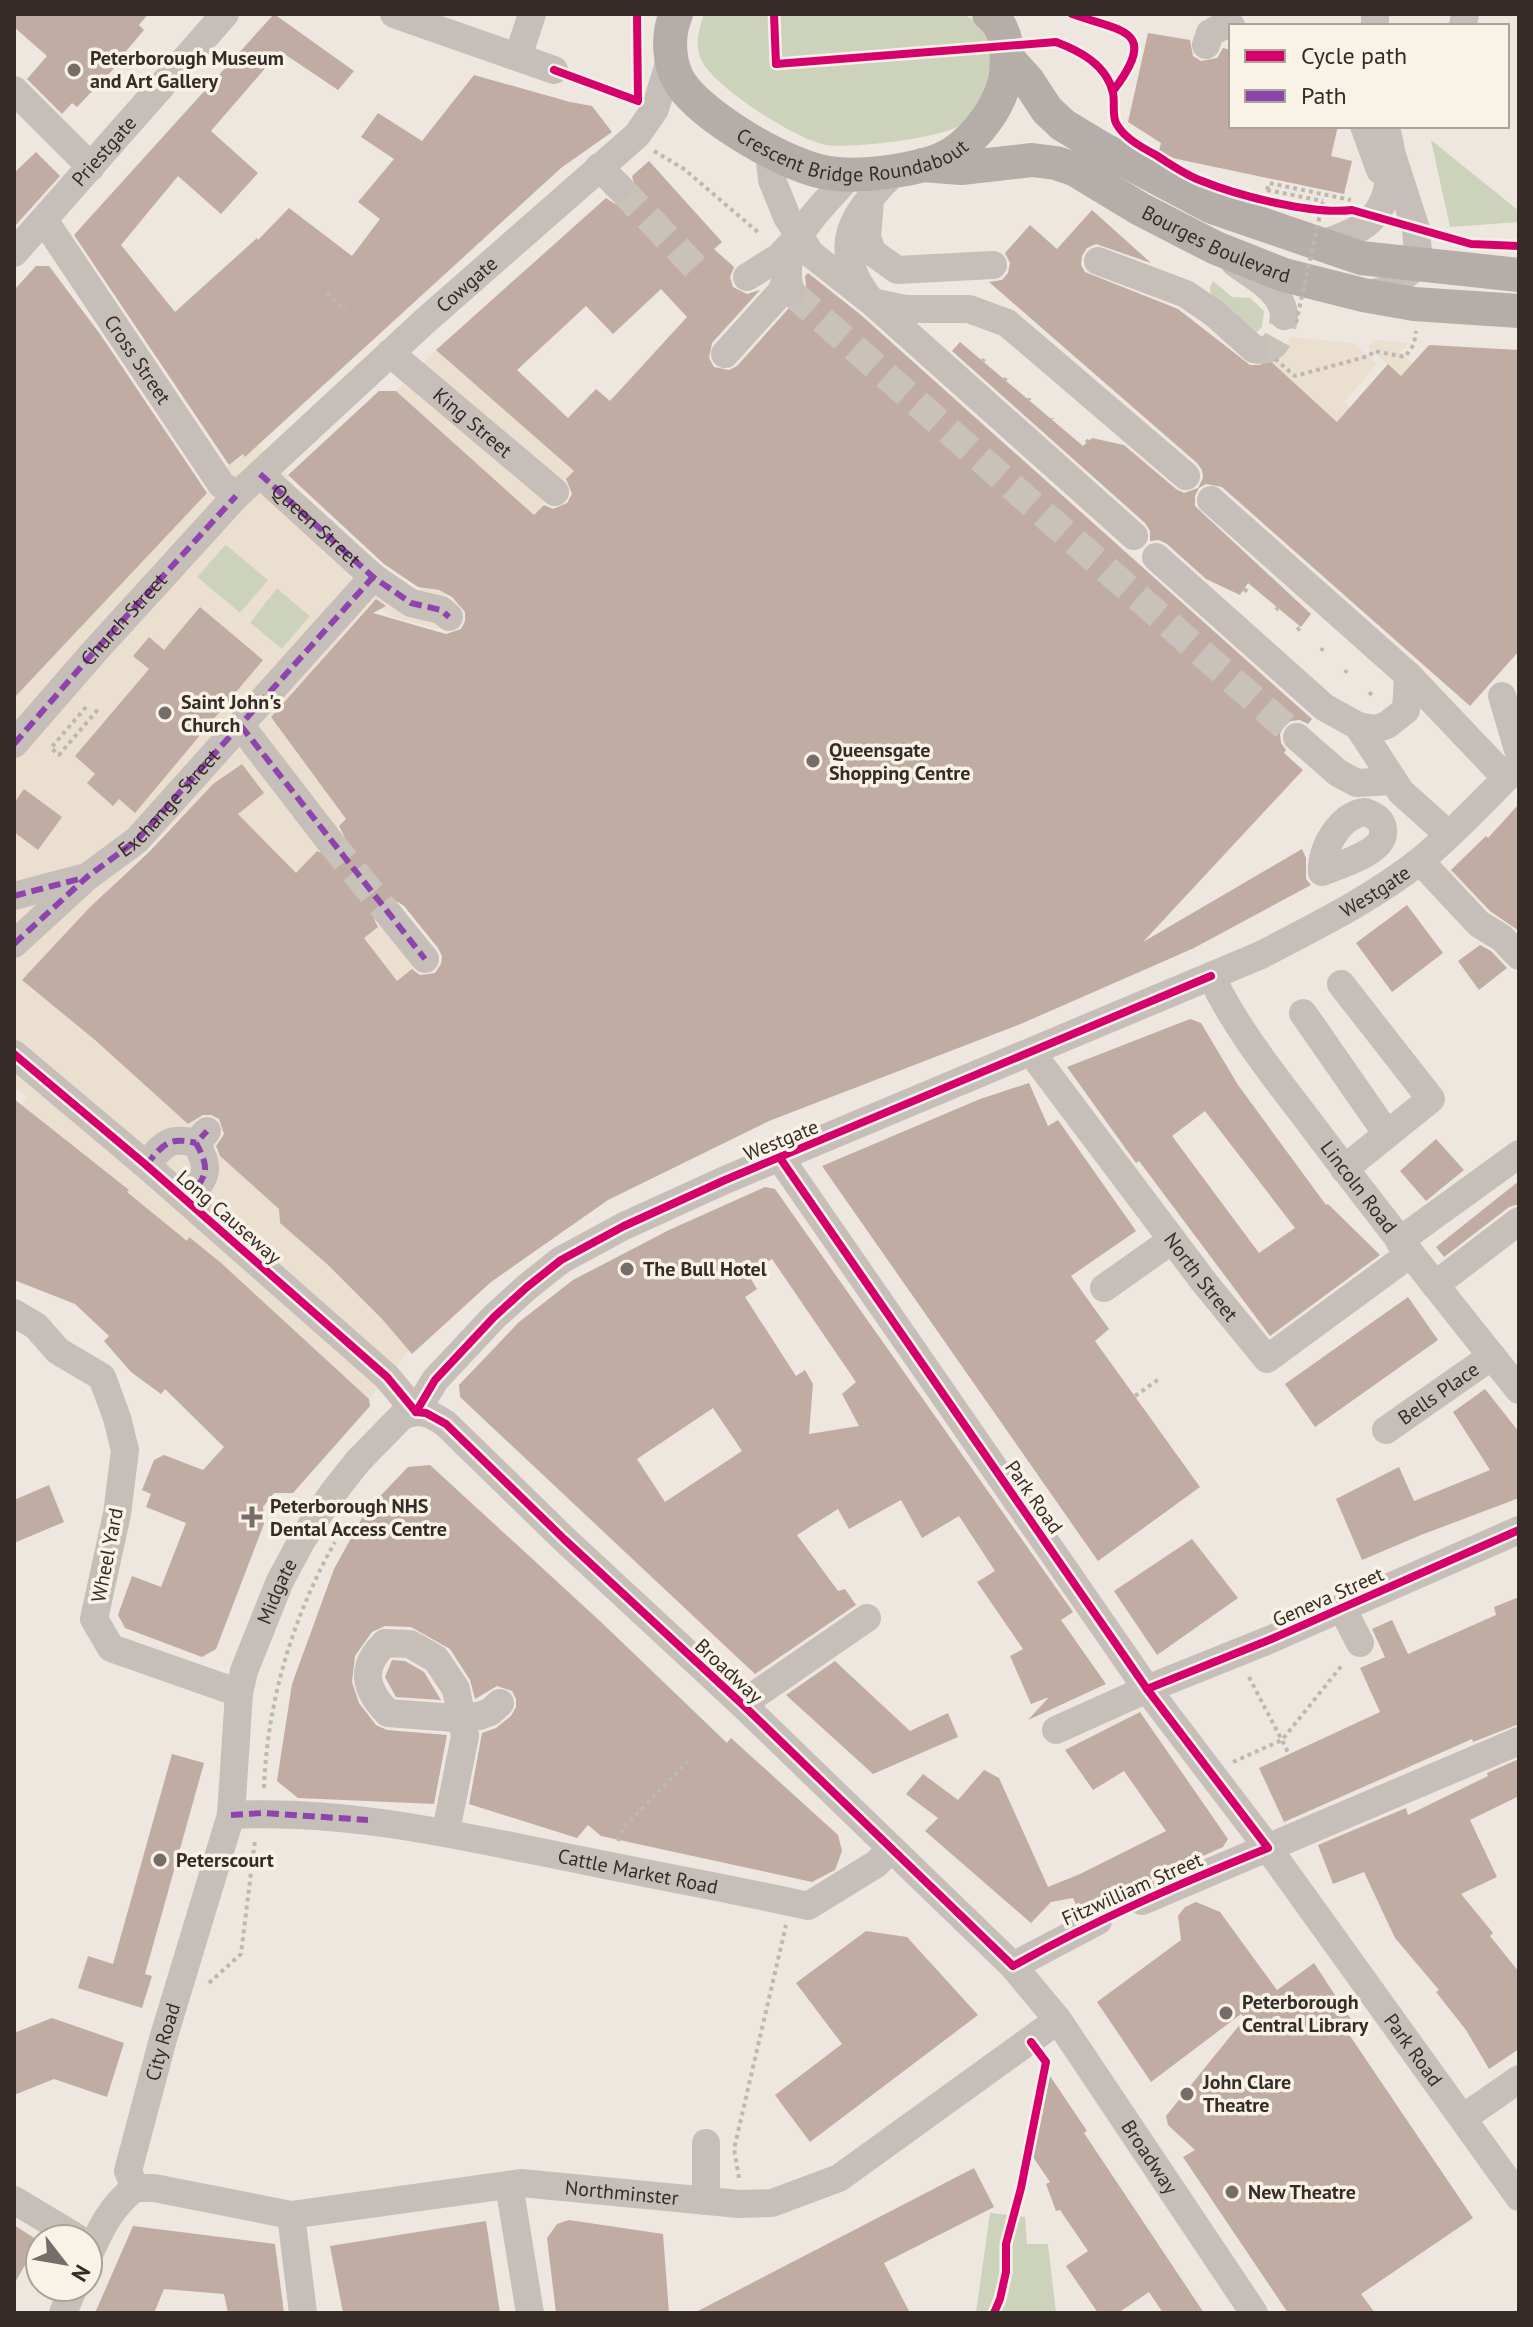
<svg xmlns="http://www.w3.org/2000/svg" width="1533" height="2327" font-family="'PT Sans',sans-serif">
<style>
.green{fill:#cdd2ba}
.plaza{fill:#ebdfd0;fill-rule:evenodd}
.building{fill:#c0aca2;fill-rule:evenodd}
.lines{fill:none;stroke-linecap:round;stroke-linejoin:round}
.minor-tunnel{stroke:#c8c2bb;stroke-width:28;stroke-dasharray:28 14;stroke-linecap:butt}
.path{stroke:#beb8b2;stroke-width:4;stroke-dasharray:4 4;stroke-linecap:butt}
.minor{stroke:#c6bfb9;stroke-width:28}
.major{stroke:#b4ada8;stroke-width:34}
.path-bridge{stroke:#beb8b2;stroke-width:4;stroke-dasharray:4 4;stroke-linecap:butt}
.minor-bridge{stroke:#c6bfb9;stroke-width:28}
.quiet{stroke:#8e44ad;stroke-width:6;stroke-dasharray:12 6;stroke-linecap:butt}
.cycleway-casing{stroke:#f9f2e7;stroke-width:13}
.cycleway{stroke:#d6006c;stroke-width:8}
.poi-dot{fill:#766d68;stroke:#f9f2e7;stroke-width:3}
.labels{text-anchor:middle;stroke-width:7;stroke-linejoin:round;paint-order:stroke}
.poi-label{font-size:20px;font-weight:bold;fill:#362c27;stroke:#f9f2e7;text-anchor:start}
.street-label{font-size:20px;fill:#362c27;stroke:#f9f2e7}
</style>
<rect width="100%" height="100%" fill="#ede7e0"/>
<!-- green -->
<g class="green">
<path d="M704,14H964C986,27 991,39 990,64C988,87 980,107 963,123C948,138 848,149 826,145C797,140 715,88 702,61C694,46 699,29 704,14Z"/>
<polygon points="1431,140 1519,211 1519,222 1450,227"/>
<polygon points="1213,281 1232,297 1250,298 1264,311 1262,327 1254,335 1211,297 1210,288"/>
<polygon points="226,544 269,580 240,613 197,577"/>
<polygon points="277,588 310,616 282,649 249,622"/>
<polygon points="990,2213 1025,2217 1027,2244 1048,2244 1056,2313 976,2313"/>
</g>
<!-- plaza -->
<g class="plaza">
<polygon points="1291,337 1353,343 1377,364 1344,402 1355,413 1343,427 1267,359 1282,349"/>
<polygon points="1374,340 1408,343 1400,352 1416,367 1405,380 1368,347"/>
<polygon points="436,350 574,471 534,515 396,391"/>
<path d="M258,445L288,475L289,484L357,545L415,592L423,588L446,592L445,595L460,605L438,629L392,617L372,601L271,717L346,819L296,873L238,814L264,793L241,764L213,784L90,907L24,981L95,1040L189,1125L195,1120L218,1142L213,1149L279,1209L280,1223L327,1264L382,1319L409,1351L369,1399L220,1262L190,1238L187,1241L22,1105L27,1097L14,1087V832L24,789L14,803V698L208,492L221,484L222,470ZM225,544L268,580L240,613L197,577ZM277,588L310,616L282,649L250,623ZM201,608L263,660L135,812L119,799L113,805L88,784L95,774L75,756L149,669L133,656L149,637L164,650Z"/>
<polygon points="399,911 432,954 397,981 364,938"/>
</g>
<!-- building -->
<g class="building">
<polygon points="14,14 148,14 139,25 144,30 121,57 123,59 77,107 72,103 62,114 27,79 47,56 14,27"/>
<polygon points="274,14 354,71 338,90 280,51 211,131 258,173 221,214 178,176 121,245 175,312 257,238 258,240 289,208 352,256 380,219 358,202 394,159 361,137 378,113 422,141 474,75 570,102 592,106 612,132 561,168 258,445 245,457 243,454 229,465 74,235"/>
<polygon points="1148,33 1190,40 1193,56 1201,61 1217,58 1223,48 1231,50 1231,126 1338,126 1331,156 1352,161 1344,194 1158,155 1161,143 1128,122"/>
<polygon points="36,152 60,176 14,227 14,173"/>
<path d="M649,161L722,242L714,249L734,267L730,277L733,287L747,294L760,290L712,343L709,358L714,367L729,370L737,366L789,308L803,304L807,297L805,276L808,273L861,315L1312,719L1308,724L1300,720L1291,721L1284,726L1280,734L1281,743L1286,750L1284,753L1303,770L1143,942L1302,849L1306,858V879L1311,885L1194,948L1023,1023L769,1121L608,1200L491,1282L412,1354L382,1319L327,1264L280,1223L279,1209L220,1156L216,1146L224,1134L219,1119L211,1115H203L188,1124L95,1040L22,980L90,907L150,851L213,784L242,764L264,793L238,814L296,873L317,851L329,856L339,852L345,838L339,826L346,819L271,717L376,599L386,606L373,613L446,634L461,629L465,621V612L452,597L439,590L418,587L384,564L288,475L379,391H396L534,515L544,505L553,509L567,503L572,494L566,479L574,471L436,350L606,198L615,204L630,200L636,191L632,176ZM661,289L687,317L610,401L596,389L568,418L517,370L586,306L613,334ZM389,900L398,902L404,906L438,948L442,956L441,964L435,973L420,975L412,969L397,981L364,938L378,927L374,919L376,910L381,903Z"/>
<polygon points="1092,210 1151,263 1096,244 1087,248 1082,256 1081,265 1085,272 1178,309 1250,365 1260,365 1268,359 1337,422 1388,364 1401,376 1429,345 1519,350 1519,651 1470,706 1222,487 1206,484 1199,488 1195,496 1195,506 1311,614 1301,627 1248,583 1240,595 1206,579 1167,544 1159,540 1150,541 1150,531 1145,523 952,351 960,342 1083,446 1092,438 1124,445 1176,489 1184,493 1198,488 1203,478 1202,470 1197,463 989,282 1002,280 1008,273 1010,263 1005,253 1030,225 1057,249"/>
<polygon points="36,266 49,266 100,334 207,493 14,698 14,290"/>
<polygon points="200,607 263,660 135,813 119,799 113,806 87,783 95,774 75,756 149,669 133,656 149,637 164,650"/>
<polygon points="24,789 62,817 38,850 14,832 14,803"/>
<polygon points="1519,804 1519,931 1490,911 1451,870 1486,836 1488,838"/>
<polygon points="1407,905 1443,953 1392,992 1356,943"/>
<polygon points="1480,945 1491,951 1507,968 1479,990 1458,961"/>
<path d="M1190,1019L1201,1023L1238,1085L1326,1205L1328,1204L1380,1255L1270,1336L1139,1161L1136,1163L1067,1067ZM1205,1111L1295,1228L1259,1253L1172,1136Z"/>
<polygon points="1029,1083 1048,1126 1058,1120 1136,1231 1071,1276 1109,1329 1095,1341 1200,1487 1098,1561 822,1166 980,1099"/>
<polygon points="14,1099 129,1190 127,1192 187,1241 189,1237 220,1262 369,1399 370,1406 293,1493 274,1493 263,1507 264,1524 216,1649 202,1657 125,1628 118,1615 132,1576 161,1587 186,1523 146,1507 151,1494 142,1490 154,1460 164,1455 203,1470 224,1447 165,1389 161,1394 131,1372 104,1341 109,1336 75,1304 14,1280"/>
<polygon points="1436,1139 1464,1170 1426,1201 1400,1171"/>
<polygon points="1519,1181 1519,1204 1509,1207 1444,1257 1436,1247"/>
<path d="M765,1187L775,1189L1073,1612L1061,1620L1106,1684L1028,1720L1049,1697L1031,1704L1010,1656L1023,1649L977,1582L995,1571L959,1516L922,1538L901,1500L849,1529L838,1509L797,1535L838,1591L845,1589L856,1605L755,1674L460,1397L459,1385L519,1322L573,1280L669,1230ZM772,1259L856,1382L842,1394L859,1426L809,1434L813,1384L805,1370L796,1376L745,1297L757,1289L748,1274ZM713,1408L742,1451L665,1502L637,1459Z"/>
<polygon points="1408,1297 1438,1340 1315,1427 1285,1384"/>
<polygon points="1485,1389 1519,1432 1519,1498 1421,1535 1362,1560 1336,1499 1399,1467 1414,1501 1490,1470 1453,1412"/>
<polygon points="430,1465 601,1622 727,1743 731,1738 838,1835 842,1851 835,1870 812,1882 601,1836 588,1825 577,1838 469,1804 482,1733 496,1728 511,1716 516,1707 516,1699 512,1691 497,1686 475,1699 470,1680 450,1649 411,1627 385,1626 372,1632 355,1656 352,1682 359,1703 376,1725 387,1730 447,1735 434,1804 298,1798 277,1781 292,1684 334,1569 366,1511 408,1467"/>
<polygon points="49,1485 64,1522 14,1543 14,1500"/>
<polygon points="1192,1539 1238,1598 1157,1655 1114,1591"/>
<polygon points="1519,1597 1519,1724 1473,1742 1472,1739 1284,1822 1259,1768 1380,1712 1360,1668 1385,1657 1372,1629 1392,1620 1408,1654 1496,1615 1494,1607"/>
<polygon points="392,1660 405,1661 424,1672 441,1700 396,1697 385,1677"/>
<polygon points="835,1661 910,1731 948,1713 958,1737 873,1774 786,1695"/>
<polygon points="1140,1712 1228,1839 1223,1847 1079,1912 1073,1898 1051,1902 1031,1923 925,1831 938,1818 906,1794 923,1774 958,1800 984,1770 999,1778 1048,1887 1080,1874 1166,1831 1124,1771 1093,1790 1065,1750"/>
<polygon points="172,1754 204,1763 145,1974 152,1976 142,2008 78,1988 88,1956 113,1964"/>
<polygon points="1519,1759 1519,1796 1470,1820 1497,1877 1461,1894 1493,1933 1490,1936 1519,1972 1519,2049 1489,2069 1466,2030 1436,1992 1439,1990 1395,1938 1364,1872 1333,1884 1318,1845 1406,1808 1408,1815 1488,1776 1487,1773"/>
<polygon points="1196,1902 1220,1912 1277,1990 1314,1963 1354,2024 1346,2030 1473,2218 1361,2294 1375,2313 1288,2313 1183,2157 1195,2150 1168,2125 1166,2116 1245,2018 1241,2014 1151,2082 1097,2002 1181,1940 1178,1916 1185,1907"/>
<polygon points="866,1931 907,1937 978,2015 810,2142 775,2095 842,2044 796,1983"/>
<polygon points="52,2018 124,2043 107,2097 54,2079 14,2095 14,2033"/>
<polygon points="1050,2076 1087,2131 1084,2133 1204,2313 1163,2313 1149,2292 1118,2313 1098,2313 1066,2266 1088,2251 1060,2210 1056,2211 1046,2184 1050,2182 1033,2157"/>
<polygon points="974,2168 994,2207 884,2263 910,2313 694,2313"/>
<polygon points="569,2220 663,2234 669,2313 556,2313 547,2238 557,2224"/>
<polygon points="486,2221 500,2313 343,2313 330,2246"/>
<polygon points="14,2225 39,2241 14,2284"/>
<polygon points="133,2226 275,2244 284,2313 228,2313 224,2294 164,2289 154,2313 95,2313"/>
</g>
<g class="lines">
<!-- minor-tunnel -->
<g class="minor-tunnel">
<polyline points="619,187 695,267"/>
<polyline points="791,292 1297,737"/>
<path d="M1254,349C1276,355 1282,334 1284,316"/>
<polyline points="328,839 391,917"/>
</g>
<!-- path -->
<g class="path">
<polyline points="654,151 684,169 759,233"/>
<polyline points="1267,190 1269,183 1351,200"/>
<polyline points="1267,190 1323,201"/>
<polyline points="327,293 345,311"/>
<polyline points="1275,359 1295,376 1369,356 1374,351 1405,357 1414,344 1416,331"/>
<polyline points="983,361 984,359"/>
<polyline points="1005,380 1006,378"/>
<polyline points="1029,400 1029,398"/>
<polyline points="1052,419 1052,418"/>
<polyline points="1086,440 1088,442"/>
<polyline points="1244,589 1248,592"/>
<polyline points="1276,610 1278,608"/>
<polyline points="1297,630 1300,628"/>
<polyline points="1321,651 1323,648"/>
<polyline points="1345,673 1347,670"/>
<polyline points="1369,695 1372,692"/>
<polyline points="86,707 51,748 59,755 100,707"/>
<polyline points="1135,1396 1159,1379"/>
<polyline points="1249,1677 1289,1754"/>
<polyline points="1233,1762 1282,1740 1343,1664"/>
<path d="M264,1788C267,1702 293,1616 335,1542"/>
<polyline points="618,1841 623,1828 691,1758"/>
<polyline points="209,1983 241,1954 255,1840"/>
<polyline points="739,2178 734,2149 786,1925"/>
</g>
<!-- minor -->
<g class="minor">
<polyline points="394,14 554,70"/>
<polyline points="1375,26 1375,14"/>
<polyline points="1463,26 1465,14"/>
<polyline points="1206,45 1210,33 1223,26 1231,26"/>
<polyline points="518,57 532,14"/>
<polyline points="14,90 91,167"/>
<polyline points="1364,126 1380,170"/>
<polyline points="769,151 772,180 787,217 811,254 872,302 1134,536"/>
<polyline points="599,167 619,187"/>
<path d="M897,169C854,213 826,245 872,302L905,309H969L1007,323L1186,476"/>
<polyline points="870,200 867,237 872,252 897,270 993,265"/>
<path id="s1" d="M44,220L221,484L236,496"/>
<path d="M1321,244C1370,229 1388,215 1392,160"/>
<path id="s2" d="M14,253L225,14"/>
<polyline points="1098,261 1186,294 1215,314 1254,349"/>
<path d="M1235,263C1254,277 1283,291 1284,316"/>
<polyline points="747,277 779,257 795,240"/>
<path d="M791,292C775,246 822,207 850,175"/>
<polyline points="1363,295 1387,290 1419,264 1416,229 1392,155 1386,126"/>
<path id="s3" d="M390,353L555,492"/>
<polyline points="725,354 781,292 786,279"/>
<path id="s4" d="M260,474L373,577L411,603L441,610L449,617"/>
<polyline points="1211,500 1408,675 1506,778"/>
<polyline points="1156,557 1324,707 1358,726 1375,729 1387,725 1406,710 1408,675"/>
<polyline points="1502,696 1519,753"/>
<polyline points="241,726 328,839"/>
<polyline points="1358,726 1401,792 1449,835"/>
<polyline points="1297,737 1338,773 1357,783 1392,781"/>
<path id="s5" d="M14,744L93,653L236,496L425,321L637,135L655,109L671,57"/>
<path d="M1365,812C1374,815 1382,819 1383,829C1387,852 1339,865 1322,872C1321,848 1340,815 1365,812Z"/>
<polyline points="1420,861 1479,924 1502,938 1519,956"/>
<polyline points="14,896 82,878"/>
<polyline points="391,917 425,959"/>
<path id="s6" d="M14,944L87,877L137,840L373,577"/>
<path id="s7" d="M1211,976C1237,1031 1277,1079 1313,1127C1380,1216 1449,1303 1519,1390"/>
<polyline points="1341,984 1431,1099 1344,1169"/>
<polyline points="1303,1013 1387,1134"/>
<path id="s8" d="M1031,1052L1204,1282L1267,1359L1410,1254"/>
<polyline points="14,1054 146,1165 387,1377 416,1412"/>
<path id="s9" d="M780,1158L1147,1689L1268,1848L1519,2197"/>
<path d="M146,1165C163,1145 168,1136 196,1143"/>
<path d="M186,1200C206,1176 212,1172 196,1143L207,1131"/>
<polyline points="1399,1241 1519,1154"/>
<polyline points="1435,1285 1519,1221"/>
<polyline points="1104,1288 1172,1240"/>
<polyline points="14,1313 36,1326 58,1351 102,1377 117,1418 125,1450 117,1514 94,1619 111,1648 239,1693"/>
<path id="s10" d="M416,1412L435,1380L494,1317L527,1287L561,1260L624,1226L725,1180L1261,955C1316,926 1372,899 1421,860C1456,831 1487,797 1519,765"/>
<path id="s11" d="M1386,1430L1492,1356"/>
<polyline points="1342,1608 1360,1643"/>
<polyline points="742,1704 867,1618"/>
<polyline points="479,1716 490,1712 500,1703"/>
<polyline points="1056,1730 1147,1689 1269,1640 1519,1530"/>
<path id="s12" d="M231,1815C352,1809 463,1837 581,1860C657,1876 733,1889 808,1906L876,1864L891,1849"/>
<path d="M446,1831L465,1736L456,1689L436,1659L410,1644L385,1643C359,1668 365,1690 388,1713L454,1718"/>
<polyline points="1142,1901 1519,1741"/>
<polyline points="1013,1966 1098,1921"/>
<polyline points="1463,2118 1519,2079"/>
<polyline points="509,2185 530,2313"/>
<path id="s13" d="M135,2188L128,2171L163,2039L231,1815L239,1693L244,1671L280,1581L302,1540L332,1494L358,1461L401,1417C418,1407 432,1414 446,1424L564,1539L742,1704L1013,1966L1058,2020L1254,2313"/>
<path id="s14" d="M135,2188H154L291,2215L521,2183L739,2204L772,2203L839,2178L1058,2020"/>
<polyline points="14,2200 79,2239"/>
<polyline points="706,2201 706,2143"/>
<polyline points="291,2215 303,2313"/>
<path d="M88,2257C100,2230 111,2206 135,2188"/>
<polyline points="63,2313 74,2287"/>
</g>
<!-- major -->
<g class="major">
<path id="s15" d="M676,14C667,35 668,65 681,84C704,118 789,168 829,173C860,178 927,170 953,153C978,136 1002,104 1006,74C1008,51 1008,29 989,14"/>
<polyline points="1008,59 1028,81 1047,110 1063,125 1101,148 1212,207 1361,258 1519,275"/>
<path id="s16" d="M923,165L961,168L1032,160L1056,163L1074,169L1140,209L1216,248L1284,275L1363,295L1414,304L1519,311"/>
</g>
<!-- path-bridge -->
<polyline class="path-bridge" points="1296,323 1323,201"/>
<!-- minor-bridge -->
<polyline class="minor-bridge" points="454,1718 479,1716"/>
<!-- quiet -->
<g class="quiet">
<polyline points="260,474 373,577 411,603 441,610 449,617"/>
<polyline points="241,726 425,959"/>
<polyline points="14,744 93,653 236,496"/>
<polyline points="14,896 83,878"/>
<polyline points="14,944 87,877 137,840 373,577"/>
<path d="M146,1165C163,1145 168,1136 196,1143"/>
<path d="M186,1200C206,1176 212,1172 196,1143L207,1131"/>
<polyline points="231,1815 263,1813 368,1820"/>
</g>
<defs>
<g id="cycleway">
<path d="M774,14L776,64L1056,42C1080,51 1107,65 1113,93C1115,102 1112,115 1116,123C1123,137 1141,147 1154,154C1169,163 1185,175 1202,181C1239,196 1313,215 1352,210L1471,244L1519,246"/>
<path d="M1072,14C1122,32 1160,29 1113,91"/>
<polyline points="554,70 638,101 637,14"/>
<polyline points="14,1054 146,1165 387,1377 416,1412"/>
<path d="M416,1412L426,1413L446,1424L564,1539L742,1704L1013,1966C1095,1920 1181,1883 1268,1848L1147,1689L780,1158"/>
<polyline points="416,1412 435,1380 494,1317 527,1287 561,1260 624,1226 725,1180 1211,976"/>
<polyline points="1147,1689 1269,1640 1519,1530"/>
<polyline points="994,2313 1000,2299 1006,2272 1006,2244 1021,2188 1046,2062 1031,2042"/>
</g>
</defs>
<!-- cycleway casing -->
<use href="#cycleway" class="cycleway-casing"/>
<!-- cycleway -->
<use href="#cycleway" class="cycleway"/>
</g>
<!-- markers -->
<g class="poi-dot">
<circle cx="74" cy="70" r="8"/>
<circle cx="165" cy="713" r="8"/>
<circle cx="813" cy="761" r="8"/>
<circle cx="627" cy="1269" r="8"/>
<path d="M248 1505h8v8h8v8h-8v8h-8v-8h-8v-8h8z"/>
<circle cx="160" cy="1860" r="8"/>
<circle cx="1226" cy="2013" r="8"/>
<circle cx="1187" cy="2094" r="8"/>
<circle cx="1232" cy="2192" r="8"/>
</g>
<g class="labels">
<!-- poi labels -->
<g class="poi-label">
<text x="90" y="65">Peterborough Museum<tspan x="90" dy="23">and Art Gallery</tspan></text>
<text x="181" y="709">Saint John's<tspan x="181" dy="23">Church</tspan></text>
<text x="829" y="757">Queensgate<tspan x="829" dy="23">Shopping Centre</tspan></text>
<text x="643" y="1276">The Bull Hotel</text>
<text x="270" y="1513">Peterborough NHS<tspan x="270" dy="23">Dental Access Centre</tspan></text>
<text x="176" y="1867">Peterscourt</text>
<text x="1242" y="2009">Peterborough<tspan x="1242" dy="23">Central Library</tspan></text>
<text x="1203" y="2089">John Clare<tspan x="1203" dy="23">Theatre</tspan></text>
<text x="1248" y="2199">New Theatre</text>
</g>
<!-- street labels -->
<g class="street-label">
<text dy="7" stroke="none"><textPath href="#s15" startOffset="270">Crescent Bridge Roundabout</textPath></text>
<text dy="7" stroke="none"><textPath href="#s2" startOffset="136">Priestgate</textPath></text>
<text dy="7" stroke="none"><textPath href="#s16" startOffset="314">Bourges Boulevard</textPath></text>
<text dy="7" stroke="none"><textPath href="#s5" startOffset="646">Cowgate</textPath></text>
<text dy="7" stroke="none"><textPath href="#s1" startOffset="168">Cross Street</textPath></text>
<text dy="7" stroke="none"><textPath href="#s3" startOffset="108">King Street</textPath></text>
<text dy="7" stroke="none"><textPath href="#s4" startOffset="76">Queen Street</textPath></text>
<text dy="7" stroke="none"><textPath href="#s5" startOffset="166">Church Street</textPath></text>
<text dy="7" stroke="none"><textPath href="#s6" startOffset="210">Exchange Street</textPath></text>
<text dy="7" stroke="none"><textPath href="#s10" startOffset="1106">Westgate</textPath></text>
<text transform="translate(781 1140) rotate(-22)" y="7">Westgate</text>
<text dy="7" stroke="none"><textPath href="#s7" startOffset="258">Lincoln Road</textPath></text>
<text transform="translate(229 1217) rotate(41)" y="7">Long Causeway</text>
<text dy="7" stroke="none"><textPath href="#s8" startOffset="282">North Street</textPath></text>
<text dy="7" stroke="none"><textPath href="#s11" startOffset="64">Bells Place</textPath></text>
<text transform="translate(1034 1497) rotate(55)" y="7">Park Road</text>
<text transform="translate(107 1555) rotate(-79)" y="7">Wheel Yard</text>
<text dy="7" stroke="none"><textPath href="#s13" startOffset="620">Midgate</textPath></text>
<text transform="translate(1328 1597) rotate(-24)" y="7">Geneva Street</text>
<text transform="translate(729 1671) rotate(43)" y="7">Broadway</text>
<text dy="7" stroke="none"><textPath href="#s12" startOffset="412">Cattle Market Road</textPath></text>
<text transform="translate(1132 1889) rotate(-24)" y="7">Fitzwilliam Street</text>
<text dy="7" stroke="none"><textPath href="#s13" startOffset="152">City Road</textPath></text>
<text dy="7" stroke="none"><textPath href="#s9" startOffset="1094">Park Road</textPath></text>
<text dy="7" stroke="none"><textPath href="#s13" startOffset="1904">Broadway</textPath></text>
<text dy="7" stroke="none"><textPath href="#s14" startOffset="492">Northminster</textPath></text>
</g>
</g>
<!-- border -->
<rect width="1533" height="2327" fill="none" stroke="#362c27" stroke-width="32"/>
<!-- legend -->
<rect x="1229" y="24" width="280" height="104" fill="#f9f2e7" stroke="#aba39a" stroke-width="2"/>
<rect x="1245" y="50" width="40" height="12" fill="#d6006c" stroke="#aba39a" stroke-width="2"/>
<text x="1301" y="64" font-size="24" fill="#362c27">Cycle path</text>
<rect x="1245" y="90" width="40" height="12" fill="#8e44ad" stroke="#aba39a" stroke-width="2"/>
<text x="1301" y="104" font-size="24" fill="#362c27">Path</text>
<!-- north arrow -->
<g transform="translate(64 2263) rotate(121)"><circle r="38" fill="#f9f2e7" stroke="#aba39a" stroke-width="2"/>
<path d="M0-6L14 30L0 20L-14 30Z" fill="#766d68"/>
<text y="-12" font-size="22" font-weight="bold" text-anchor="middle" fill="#362c27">N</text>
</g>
</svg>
